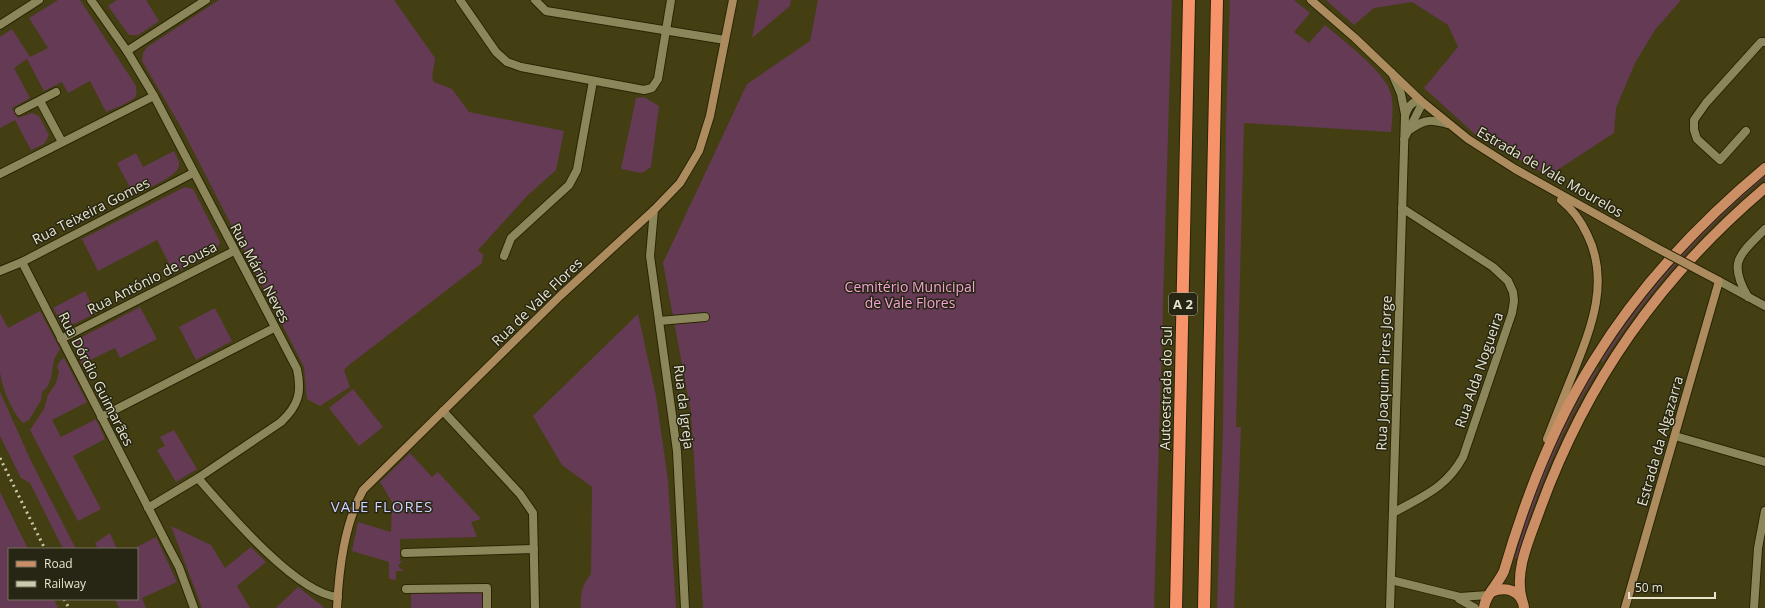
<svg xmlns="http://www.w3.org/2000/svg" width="1765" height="608" font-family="'Open Sans',sans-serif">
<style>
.green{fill:#643a55}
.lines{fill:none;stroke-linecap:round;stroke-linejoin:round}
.street-casing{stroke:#292504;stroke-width:10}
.secondary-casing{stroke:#292504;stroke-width:10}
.primary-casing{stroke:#292504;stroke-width:12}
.highway-casing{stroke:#292504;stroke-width:14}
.street{stroke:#8c875a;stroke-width:8}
.secondary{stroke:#ac8b5f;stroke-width:8}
.primary{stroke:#cc8e64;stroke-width:10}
.highway{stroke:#f7936b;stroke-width:12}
.rail{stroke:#cccaae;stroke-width:3;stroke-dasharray:2 4;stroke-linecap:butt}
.secondary-bridge-casing{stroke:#292504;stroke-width:10;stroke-linecap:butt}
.secondary-bridge{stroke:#ac8b5f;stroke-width:8}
.labels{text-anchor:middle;stroke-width:3;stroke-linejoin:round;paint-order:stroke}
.shield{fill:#272513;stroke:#adab95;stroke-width:1}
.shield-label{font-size:13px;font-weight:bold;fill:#e7e5cd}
.street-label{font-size:14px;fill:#e7e5cd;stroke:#272513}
.park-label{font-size:14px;fill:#f4a2d5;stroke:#272513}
.neighbourhood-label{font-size:15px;letter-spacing:1px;fill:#cfd2fe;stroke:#272513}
</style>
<rect width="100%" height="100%" fill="#443f12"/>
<!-- green -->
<g class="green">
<path d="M58,0H80L136,86C136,89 137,93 136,96C132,102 113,109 106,112L90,81L68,93L62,82L44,91L27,59L14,68L30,98L12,108L18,118L32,113L39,116L49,135L44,144L31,150L15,120L0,128V37L12,29L30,57L48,48L29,18Z"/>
<polygon points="117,0 146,0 159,21 138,35 129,35 108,6"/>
<path d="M219,0H394L435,58C435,67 430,75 434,82L452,89L469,112L564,131L556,170L527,196L478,250L483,255L482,263L349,365L344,370L350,387L320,406L307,399L304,367L181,127L142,61L143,53L147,47Z"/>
<polygon points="759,0 791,0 790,6 752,38"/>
<polygon points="818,0 1172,0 1154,608 703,608 691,412 663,263 747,84 810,41"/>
<path d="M1230,0H1294L1310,13L1294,32L1309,43L1325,25C1343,41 1385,71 1391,94C1394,106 1392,119 1391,132L1244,123L1236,427H1241L1234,608H1217L1223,427L1226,124Z"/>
<polygon points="1326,0 1681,0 1655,30 1635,63 1616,108 1614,133 1548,176 1476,135 1424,88 1458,47 1448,25 1412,2 1374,8 1354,25"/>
<polygon points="644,97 659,106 651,167 642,173 621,169 636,98"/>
<path d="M174,151C176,156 180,161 179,166C177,177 144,190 134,195L117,163L136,153L143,167Z"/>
<path d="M1765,175V177C1702,230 1647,292 1603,362L1601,361C1646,290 1702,229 1765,175Z"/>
<polygon points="185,187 193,189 218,238 220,242 217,249 174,273 157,240 98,271 82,239"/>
<polygon points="85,291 96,313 72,325 62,323 53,308"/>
<polygon points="140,307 157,339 120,358 115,348 82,364 75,347 80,338"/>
<polygon points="215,308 232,341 196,360 179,327"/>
<path d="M40,311L60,349L54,359L51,378L48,386L42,392L41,400L29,420L23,423C12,412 2,388 0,372C0,353 0,332 0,313L8,328Z"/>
<path d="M638,314L656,396L668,481L676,608H581C580,594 582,585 591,574L592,487L562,465L533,416Z"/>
<polygon points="64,358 87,402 52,420 61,437 96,419 105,439 73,456 101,509 78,521 30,430 44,409 48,395 56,383 59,372 57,366 60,361"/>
<path d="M1598,367L1599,368C1562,427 1536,492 1517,558H1515C1530,505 1549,455 1575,407C1582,394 1589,379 1598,367Z"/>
<polygon points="353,389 383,427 359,446 329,408"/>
<polygon points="0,392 31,461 76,549 63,549 30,483 21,478 0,436"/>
<polygon points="174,430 197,469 176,482 157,450 165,446 160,437"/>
<polygon points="410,453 432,477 438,472 481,519 471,522 477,537 400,539 400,561 402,561 398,566 404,571 396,571 396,580 389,579 389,562 352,551 358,522 391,532 392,502 380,482"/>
<polygon points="0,492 28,549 9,549 9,599 54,599 58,608 0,608"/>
<polygon points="171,526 211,545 225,568 251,547 266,562 237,586 250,608 202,608"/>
<polygon points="110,533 117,549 98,549 95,543"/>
<polygon points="156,537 177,582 142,598 146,608 119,608 115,599 137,599 137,549 133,549"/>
<polygon points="298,587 321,605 324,608 276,608"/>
<polygon points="483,591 483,608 411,608 411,593"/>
</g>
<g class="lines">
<defs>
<g id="street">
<path d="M91,0L127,51L154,96L297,369C302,392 299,405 281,422L198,478L148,508"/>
<polyline points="460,0 496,52 507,62 521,67 644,90 652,88 658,79 671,0"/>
<polyline points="535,0 546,11 725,40"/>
<polyline points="0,25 39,0"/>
<polyline points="127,51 206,0"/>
<polyline points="1392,73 1401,94 1405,114"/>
<polyline points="40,101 62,142"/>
<polyline points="19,111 56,92"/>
<path d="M1411,129C1426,118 1432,120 1448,124"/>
<polyline points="1746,131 1720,160 1697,139 1694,130 1694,120 1706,103 1761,42 1765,42"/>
<polyline points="0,174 154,96"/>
<polyline points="654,210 650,256 677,451 685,608"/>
<polyline points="504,256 511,238 569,185 577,170 593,81"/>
<polyline points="22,262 170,550 179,567 194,608"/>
<polyline points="0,271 22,262 193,173"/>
<polyline points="1719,281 1765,306"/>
<path d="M1748,297C1727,261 1740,255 1765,229"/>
<polyline points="659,321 705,317"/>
<polyline points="61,339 234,251"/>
<polyline points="443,411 520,494 533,513 535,608"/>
<polyline points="101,417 274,328"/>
<polyline points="1675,436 1765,462"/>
<path d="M198,478C225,509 296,594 338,597"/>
<path d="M1393,513C1423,496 1446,488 1463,457L1512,313L1514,301L1513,292L1508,281L1493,267L1402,208"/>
<polyline points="405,553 534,549"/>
<polyline points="1391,580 1460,597 1488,595"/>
<polyline points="406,589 487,588 487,608"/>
<polyline points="1459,599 1475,608"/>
<path d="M1390,608C1396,444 1399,280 1405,116C1408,107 1411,102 1420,100L1421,106L1404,139"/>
<polyline points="1754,608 1758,548 1765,511"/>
</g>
<g id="secondary">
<polyline points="1311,0 1355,38 1420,100 1468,139 1515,169 1655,247"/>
<path d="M1547,439C1556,416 1565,393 1574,371C1592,326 1610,280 1587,234C1581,221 1572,209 1561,200"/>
<path d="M337,608C339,569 344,525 363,490L560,296L654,210L680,183L699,151L710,116L733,0"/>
<polyline points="1625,608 1719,281 1702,272"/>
</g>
<g id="primary">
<path d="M1491,592C1506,586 1522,590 1524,608"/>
<path d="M1522,600C1514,571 1529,540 1539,512C1586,382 1659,278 1765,188"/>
<path d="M1484,608C1485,595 1499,583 1504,571C1525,499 1553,426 1593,362C1638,288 1699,223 1765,168"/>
</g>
<g id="highway">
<polyline points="1176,608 1189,0"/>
<polyline points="1204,608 1217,0"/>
</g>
</defs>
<!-- street casing -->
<use href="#street" class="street-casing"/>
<!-- secondary casing -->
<use href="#secondary" class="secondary-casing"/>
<!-- primary casing -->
<use href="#primary" class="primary-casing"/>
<!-- highway casing -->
<use href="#highway" class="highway-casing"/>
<!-- street -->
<use href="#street" class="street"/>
<!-- secondary -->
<use href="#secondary" class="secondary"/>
<!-- primary -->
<use href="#primary" class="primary"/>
<!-- highway -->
<use href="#highway" class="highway"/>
<!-- rail -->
<g class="rail">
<polyline points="0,458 45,549"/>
<polyline points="64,599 69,608"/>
</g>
<defs>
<polyline id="secondary-bridge" points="1655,247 1702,272"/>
</defs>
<!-- secondary-bridge casing -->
<use href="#secondary-bridge" class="secondary-bridge-casing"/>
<!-- secondary-bridge -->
<use href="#secondary-bridge" class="secondary-bridge"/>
</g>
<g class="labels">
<!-- shield labels -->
<rect class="shield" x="1169" y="293" width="28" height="22" rx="3"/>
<g class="shield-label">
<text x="1183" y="309">A 2</text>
</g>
<!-- street labels -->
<g class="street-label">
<text transform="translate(1550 172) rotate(30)" y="5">Estrada de Vale Mourelos</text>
<text transform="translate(91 211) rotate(-27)" y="5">Rua Teixeira Gomes</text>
<text transform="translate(260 273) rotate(62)" y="5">Rua Mário Neves</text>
<text transform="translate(152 278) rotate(-27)" y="5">Rua António de Sousa</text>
<text transform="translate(537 302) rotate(-44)" y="5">Rua de Vale Flores</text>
<text transform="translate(1479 370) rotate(-71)" y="5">Rua Alda Nogueira</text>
<text transform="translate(1384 373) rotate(-88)" y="5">Rua Joaquim Pires Jorge</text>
<text transform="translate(96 379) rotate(63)" y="5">Rua Dórdio Guimarães</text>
<text transform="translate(1166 388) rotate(-89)" y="5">Autoestrada do Sul</text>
<text transform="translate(684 407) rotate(83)" y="5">Rua da Igreja</text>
<text transform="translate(1660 441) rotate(-74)" y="5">Estrada da Algazarra</text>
</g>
<!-- park labels -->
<g class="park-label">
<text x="910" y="292">Cemitério Municipal<tspan x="910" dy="16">de Vale Flores</tspan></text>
</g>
<!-- neighbourhood labels -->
<g class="neighbourhood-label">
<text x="382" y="512">VALE FLORES</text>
</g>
</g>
<!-- legend -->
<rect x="8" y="548" width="130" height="52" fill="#272513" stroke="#74725d"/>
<rect x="16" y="561" width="20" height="6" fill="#cc8e64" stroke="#74725d"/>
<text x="44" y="568" font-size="12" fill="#e7e5cd">Road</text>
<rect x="16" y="581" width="20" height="6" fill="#cccaae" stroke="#74725d"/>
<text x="44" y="588" font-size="12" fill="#e7e5cd">Railway</text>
<!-- scale -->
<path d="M1629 592v6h86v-6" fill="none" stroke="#e7e5cd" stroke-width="2"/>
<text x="1635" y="592" font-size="12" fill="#e7e5cd" stroke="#272513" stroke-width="3" paint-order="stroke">50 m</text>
</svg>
